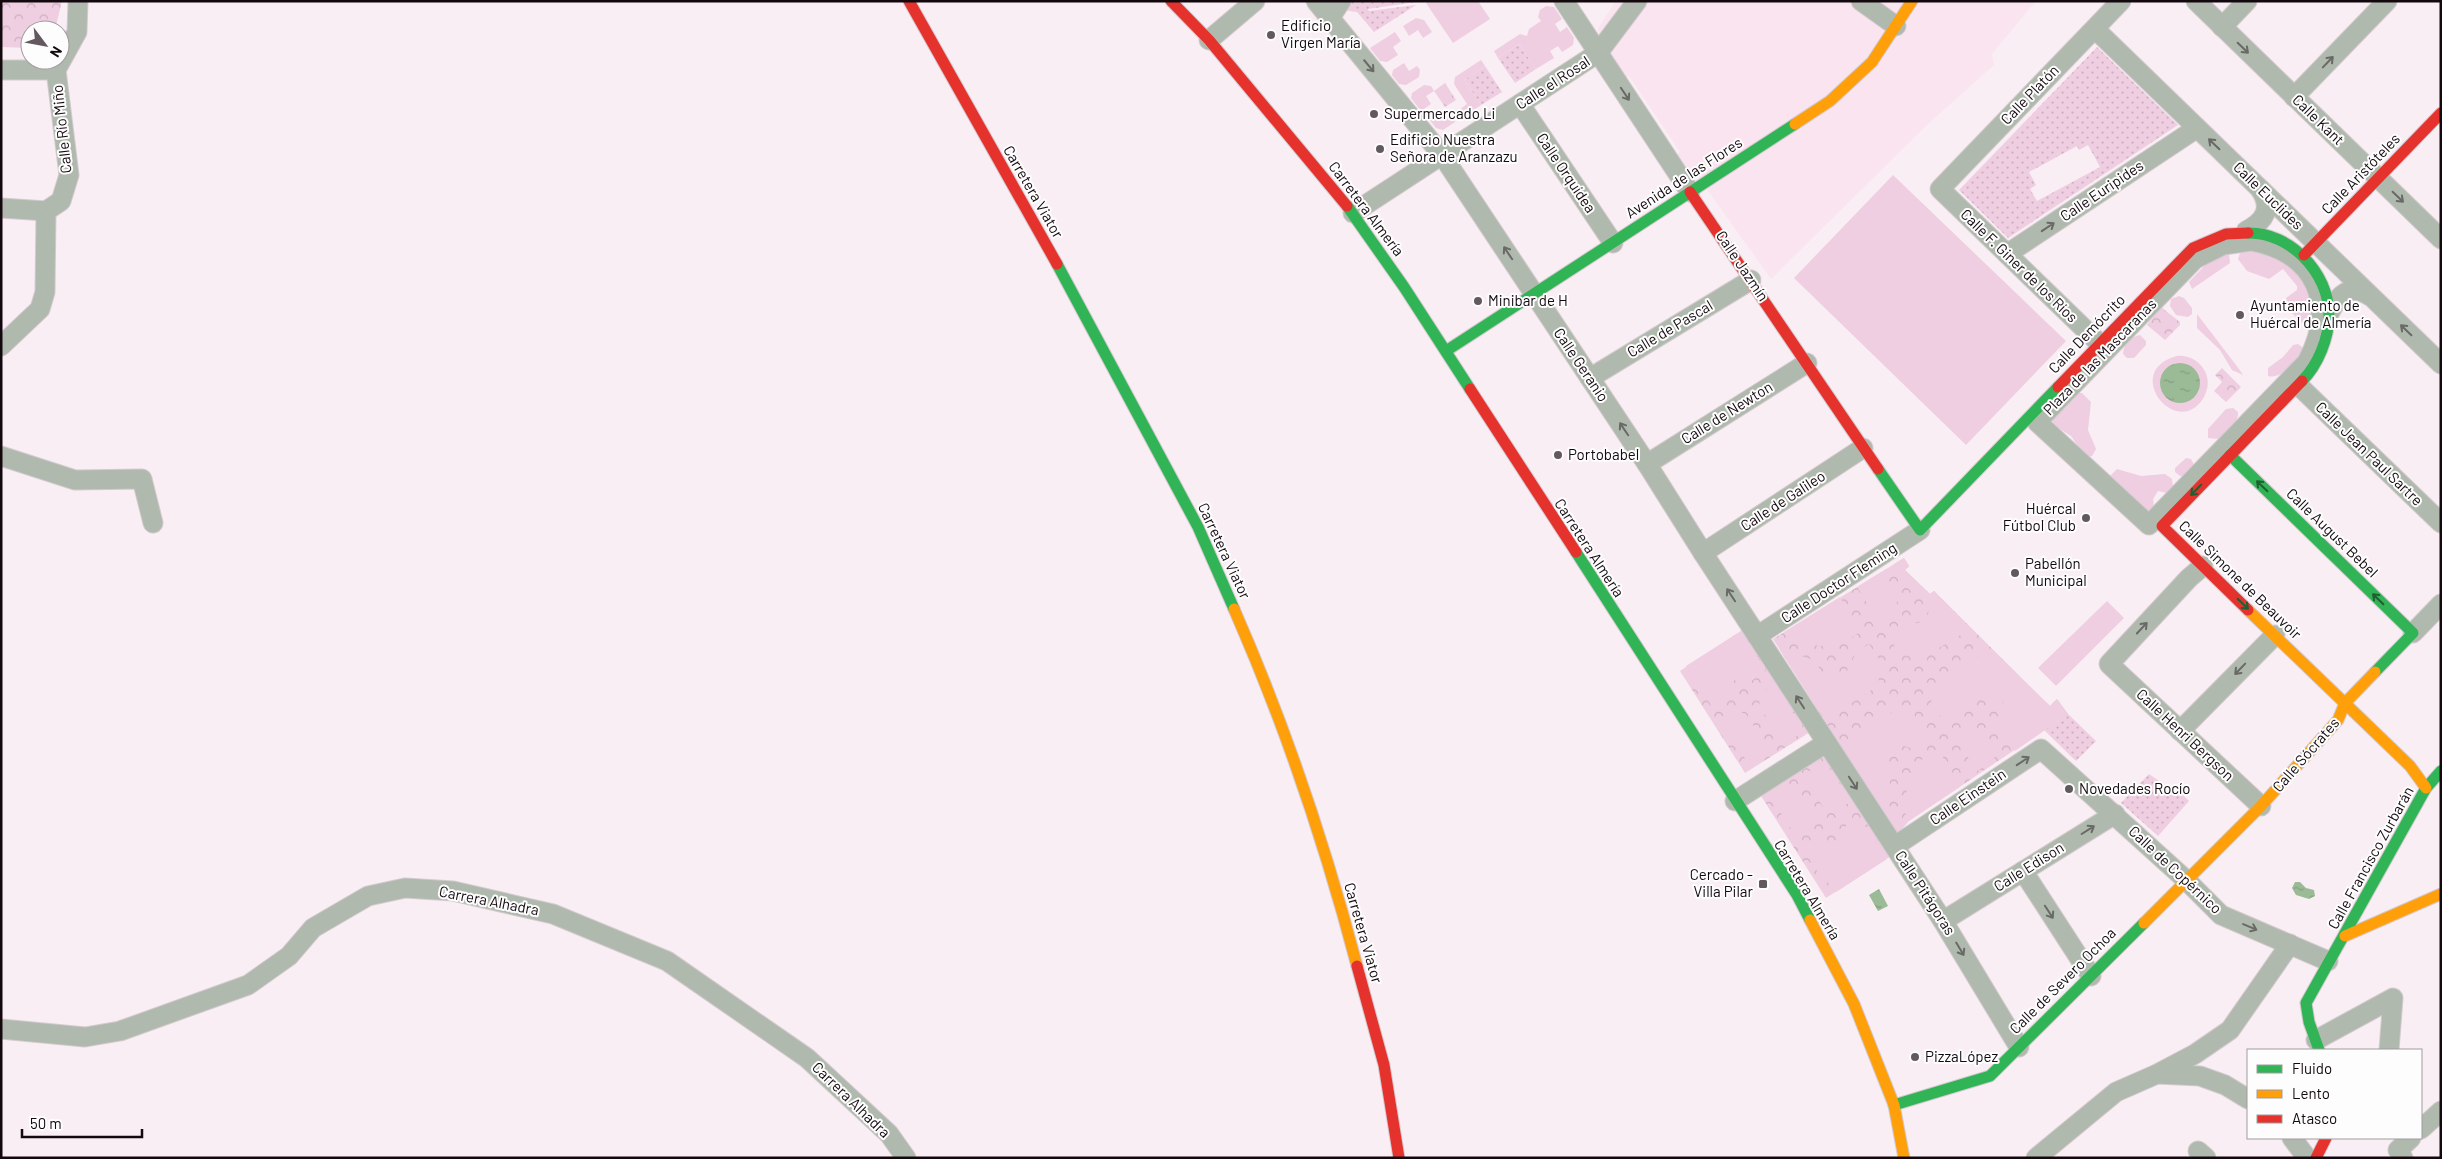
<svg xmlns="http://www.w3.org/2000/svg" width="2442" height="1159" font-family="Barlow,sans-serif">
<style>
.built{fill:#fae4f0}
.grass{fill:url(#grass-dots);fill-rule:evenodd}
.park{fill:url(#park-crowns)}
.garden{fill:#efcee1;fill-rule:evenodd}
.water{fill:url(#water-ripples)}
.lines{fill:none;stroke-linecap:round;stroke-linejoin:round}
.street-casing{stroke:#d3cacf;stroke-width:21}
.fast-casing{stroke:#d3cacf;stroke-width:13}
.slow-casing{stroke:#d3cacf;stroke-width:13}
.jam-casing{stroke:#d3cacf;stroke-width:13}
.street{stroke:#b0b9ad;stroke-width:19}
.fast{stroke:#30b455;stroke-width:11}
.slow{stroke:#ff9f0a;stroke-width:11}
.jam{stroke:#e5322d;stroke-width:11}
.oneway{stroke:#696965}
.oneway2{stroke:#215e32}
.poi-dot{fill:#63585e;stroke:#fdfdfd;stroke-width:2}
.labels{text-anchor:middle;stroke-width:4;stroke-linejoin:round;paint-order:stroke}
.poi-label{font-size:15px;fill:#12080e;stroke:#fdfdfd;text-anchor:start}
.street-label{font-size:15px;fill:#12080e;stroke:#fdfdfd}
</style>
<defs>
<pattern id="grass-dots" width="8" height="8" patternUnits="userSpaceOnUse" patternTransform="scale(1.25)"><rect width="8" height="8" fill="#efcee1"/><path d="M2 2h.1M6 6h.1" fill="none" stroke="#ccafc0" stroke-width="1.8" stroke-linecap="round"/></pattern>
<pattern id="park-crowns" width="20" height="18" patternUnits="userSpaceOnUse" patternTransform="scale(1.25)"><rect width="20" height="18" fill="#efcee1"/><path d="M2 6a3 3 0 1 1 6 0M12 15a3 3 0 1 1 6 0" fill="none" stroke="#ccafc0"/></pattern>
<pattern id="water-ripples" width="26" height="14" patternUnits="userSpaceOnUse" patternTransform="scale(1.25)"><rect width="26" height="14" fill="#9bba96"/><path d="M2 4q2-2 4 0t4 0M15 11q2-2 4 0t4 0" fill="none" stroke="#849e80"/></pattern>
</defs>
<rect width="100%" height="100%" fill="#f9eef4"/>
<!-- built -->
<polygon class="built" points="1616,1 2036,1 1992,54 1994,65 1928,124 1771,279 1698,177 1691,180 1675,156 1680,152 1629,76 1623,79 1600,40 1598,28"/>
<!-- grass -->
<g class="grass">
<polygon points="1348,1 1423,1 1368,9 1369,11 1416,5 1374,32 1357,12 1343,10"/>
<polygon points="1519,44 1536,69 1515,83 1498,58"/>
<path d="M2097,47L2178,125L2008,238L1959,190ZM2088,145L2100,167L2037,201L2030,189L2036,185L2029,172L2077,146L2079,150Z"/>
<polygon points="1485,66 1502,92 1481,105 1464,80"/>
<polygon points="2068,714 2096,741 2076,761 2044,730"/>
<polygon points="2149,774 2178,794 2180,792 2189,801 2158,836 2121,803"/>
</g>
<!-- park -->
<g class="park">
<polygon points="1,1 62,1 55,30 30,30 30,48 1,47"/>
<polygon points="1445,83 1456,100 1445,107 1434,91"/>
<polygon points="2161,307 2180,322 2180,325 2165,340 2147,325"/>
<polygon points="2222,368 2241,387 2226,402 2214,391 2222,382 2215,375"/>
<polygon points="1904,558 1909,566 1905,570 1930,594 1934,591 2050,706 2057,699 2068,714 1909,821 1897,835 1773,639"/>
<polygon points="1744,629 1810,732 1745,773 1680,671"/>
<polygon points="1823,755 1827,756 1891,856 1826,898 1761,796"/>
</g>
<!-- garden -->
<g class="garden">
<polygon points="1431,1 1478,1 1490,19 1453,43 1426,3"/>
<polygon points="1546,6 1554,7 1562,19 1555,24 1560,32 1567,27 1574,38 1573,45 1562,52 1558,46 1550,51 1554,58 1536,69 1519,44 1498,58 1494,51 1520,34 1527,36 1529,29 1541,21 1538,17 1540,10"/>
<polygon points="1416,18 1424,20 1432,32 1423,38 1418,30 1409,36 1403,26"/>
<polygon points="1395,32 1401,41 1393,47 1398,55 1387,62 1380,61 1370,48"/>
<polygon points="1481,60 1485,66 1464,80 1481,105 1463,117 1459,110 1467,104 1454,84 1455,77"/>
<polygon points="1404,63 1409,71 1417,66 1420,70 1419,77 1406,85 1399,84 1392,75 1393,70"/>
<polygon points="1424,85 1431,86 1434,91 1426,96 1431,104 1421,111 1411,98 1412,93"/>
<polygon points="1437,112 1442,121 1451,115 1455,122 1443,130 1436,128 1428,118"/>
<polygon points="1893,175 2066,341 1966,445 1794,278"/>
<path d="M2241,250C2270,250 2301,266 2309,297C2311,304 2313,312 2310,320L2302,323L2289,310L2286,298L2297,290V286L2283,269L2269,279L2247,271L2238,259Z"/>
<polygon points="2229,253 2230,263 2192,289 2189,282 2208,262"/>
<polygon points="2179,296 2184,298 2192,308 2192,314 2188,317 2176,315 2170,306 2171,299"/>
<polygon points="2197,314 2239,369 2243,375 2232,370 2220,350 2197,328"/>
<path d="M2140,335L2146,341V345L2134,358H2127L2123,354C2123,345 2131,336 2140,335Z"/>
<path d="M2298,344L2302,347L2303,351C2297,361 2281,380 2268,376V368L2283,357L2293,345Z"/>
<path d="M2177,356C2198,354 2216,376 2204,397C2178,442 2120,371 2177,356ZM2176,364L2199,390C2194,401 2182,406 2170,400L2161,382L2166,370Z"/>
<polygon points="2077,393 2082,393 2091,402 2088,430 2096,449 2092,456 2088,457 2082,452 2071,436 2052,424 2053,419"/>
<path d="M2233,408L2238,412C2239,423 2226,433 2218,439L2208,438V429L2226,409Z"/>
<polygon points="2186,458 2191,459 2194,465 2184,476 2180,476 2175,472 2175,468"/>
<polygon points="2117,469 2141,476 2165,474 2172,479 2173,487 2167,493 2158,491 2153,499 2154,507 2149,513 2109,477"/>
<path d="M1904,558L1909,566L1905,570L1930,594L1934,591L1971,629L1920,659L1913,655L1901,656L1887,634L1903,622C1916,629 1935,617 1927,601C1923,593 1916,595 1911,591C1904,586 1899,571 1894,564Z"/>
<polygon points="1881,572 1898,599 1895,610 1878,621 1857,587"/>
<polygon points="1840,597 1860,632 1845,642 1832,640 1820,647 1784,632"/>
<polygon points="2107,601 2124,618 2056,686 2038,668"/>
<path d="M1741,631L1766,670L1753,680C1738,673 1725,683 1726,699L1711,705L1686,666Z"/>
<polygon points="1869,644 1884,667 1879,677 1878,686 1825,720 1780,650 1814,660 1822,672 1830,676 1847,671 1856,653"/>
<path d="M1991,648L2019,676L1996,702C1984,687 1963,696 1963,714L1946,725L1931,702L1938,684Z"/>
<path d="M2023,680L2050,706L2057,699L2068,714L2015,751C1990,710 1992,714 2023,680Z"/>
<polygon points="1775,685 1805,731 1785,743 1782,742 1759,705 1763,692"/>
<polygon points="1732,709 1746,714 1769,750 1768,753 1749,765 1720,718"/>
<path d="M1894,711L1913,713L1929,737L1911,748C1899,744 1892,746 1885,756L1884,768L1890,778L1889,804L1893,816L1902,831L1897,835L1841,746Z"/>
<polygon points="1972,728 1983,730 1999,754 1978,771 1955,740 1955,738"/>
<polygon points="1935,750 1939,751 1961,786 1909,821 1904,811 1908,780 1915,775 1920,761"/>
<polygon points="1825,761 1850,802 1837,810 1825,810 1805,778 1805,774"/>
<polygon points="1789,784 1812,818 1809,828 1796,837 1770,796"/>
<path d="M1857,817H1859L1887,859L1836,892L1827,881L1824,883L1805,850L1819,842C1833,852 1847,839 1846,823Z"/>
</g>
<!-- water -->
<g class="water">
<circle cx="2180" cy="383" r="20"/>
<polygon points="2295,882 2300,882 2306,888 2314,890 2315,896 2309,899 2296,895 2292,888"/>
<polygon points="1879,889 1888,906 1878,911 1869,895"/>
</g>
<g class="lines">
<defs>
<g id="street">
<polyline points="1316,1 1442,155 1647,464 1703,553 1943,921 2019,1047"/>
<polyline points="1564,1 1690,192"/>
<polyline points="1861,1 1896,26"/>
<polyline points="2196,1 2441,239"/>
<polyline points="1330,18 1341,1"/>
<polyline points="2222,27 2247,1"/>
<polyline points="2095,29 2441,364"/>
<polyline points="1209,40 1255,1"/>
<polyline points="1,70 56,70"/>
<polyline points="2294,97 2387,1"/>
<polyline points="1520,104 1613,243"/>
<polyline points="1,208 46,211 61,201 69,175 56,70 77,32 78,1"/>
<polyline points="1353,213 1598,53 1637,1"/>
<path d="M2246,231C2265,221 2273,208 2260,189"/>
<path d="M2251,241C2316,253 2338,304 2307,362L2149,525L2037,422L2195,259L2223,245Z"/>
<polyline points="2007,254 2197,128"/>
<path d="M2330,312C2339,294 2350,283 2370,296"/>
<polyline points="2099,343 1940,189 2121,1"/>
<polyline points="1,346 40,309 45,292 46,211"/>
<polyline points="1590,378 1751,280"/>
<polyline points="2298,385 2441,523"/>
<polyline points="1,456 75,480 142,479 153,523"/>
<polyline points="1647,464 1807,363"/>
<polyline points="1703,553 1863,448"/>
<polyline points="2203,566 2189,578 2109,664 2261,806"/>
<polyline points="2413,633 2441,604"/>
<polyline points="1757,636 1920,530"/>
<polyline points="2180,731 2275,635"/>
<polyline points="1735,801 1826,743"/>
<polyline points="1895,846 2041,749 2185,879 2221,915 2328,961"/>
<polyline points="2023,871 2091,976"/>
<polyline points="1943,921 2115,814"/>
<polyline points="1,1029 85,1037 120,1031 248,985 289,956 313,928 368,896 405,888 453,891 553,914 667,961 807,1058 889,1134 906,1158"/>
<polyline points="2316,1040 2393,998 2389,1050"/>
<polyline points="2159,1073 2195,1054 2230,1030 2290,944"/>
<polyline points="2421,1129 2441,1111"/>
<polyline points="2292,1138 2307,1158"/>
<polyline points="2198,1151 2206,1158"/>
<polyline points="2036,1158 2116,1092 2157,1074 2200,1076 2225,1085 2248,1099"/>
<polyline points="2403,1158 2398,1150 2411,1138"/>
</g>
<g id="fast">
<polyline points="1347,206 1404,287 1470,389"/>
<path d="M2248,233C2290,232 2329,273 2329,315C2329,338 2318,365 2302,381"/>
<polyline points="1057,264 1198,527 1234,609"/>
<polyline points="1446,351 1795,124"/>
<polyline points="2230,455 2413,633 2375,672"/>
<polyline points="1878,469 1920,530 2058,387"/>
<polyline points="1576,552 1797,895 1810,920"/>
<polyline points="2319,1050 2309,1022 2306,1003 2426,788 2441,771"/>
<polyline points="1894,1105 1990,1076 2144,923"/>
</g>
<g id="slow">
<polyline points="1795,124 1830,101 1872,62 1912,1"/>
<path d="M1234,609C1285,725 1325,844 1357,966"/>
<polyline points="2248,610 2410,766 2426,788"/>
<polyline points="1810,920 1854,1004 1894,1105 1904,1158"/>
<polyline points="2144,923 2261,806 2338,720 2345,703 2375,672"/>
<polyline points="2345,936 2441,894"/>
</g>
<g id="jam">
<polyline points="909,1 1057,264"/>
<polyline points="1171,1 1209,40 1347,206"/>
<polyline points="1690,192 1878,469"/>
<polyline points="2304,255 2441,113"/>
<polyline points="2058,387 2193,248 2226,234 2248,233"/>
<polyline points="1470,389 1576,552"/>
<polyline points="2248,610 2162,526 2302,381"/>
<polyline points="1357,966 1384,1065 1399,1158"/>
<polyline points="2316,1158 2326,1138"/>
</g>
</defs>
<!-- street casing -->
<use href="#street" class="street-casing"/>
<!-- fast casing -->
<use href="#fast" class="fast-casing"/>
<!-- slow casing -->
<use href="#slow" class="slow-casing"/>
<!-- jam casing -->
<use href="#jam" class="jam-casing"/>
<!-- street -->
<use href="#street" class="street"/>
<!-- fast -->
<use href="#fast" class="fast"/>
<!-- slow -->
<use href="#slow" class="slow"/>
<!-- jam -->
<use href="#jam" class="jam"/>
</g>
<!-- one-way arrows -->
<defs><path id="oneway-shaft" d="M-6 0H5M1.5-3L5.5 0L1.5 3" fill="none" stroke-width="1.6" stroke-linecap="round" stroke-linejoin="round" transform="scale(1.25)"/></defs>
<g class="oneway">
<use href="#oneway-shaft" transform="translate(2243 48) rotate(44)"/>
<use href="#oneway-shaft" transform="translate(2328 62) rotate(-46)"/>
<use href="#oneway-shaft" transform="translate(1369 66) rotate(50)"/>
<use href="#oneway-shaft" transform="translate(1625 94) rotate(56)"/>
<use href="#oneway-shaft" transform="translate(2214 144) rotate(-136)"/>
<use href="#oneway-shaft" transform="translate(2398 197) rotate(44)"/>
<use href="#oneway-shaft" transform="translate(2048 227) rotate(-34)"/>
<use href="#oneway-shaft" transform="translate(1508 253) rotate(-124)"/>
<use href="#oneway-shaft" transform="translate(2406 330) rotate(-136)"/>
<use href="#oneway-shaft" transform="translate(1624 429) rotate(-124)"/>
<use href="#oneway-shaft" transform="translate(1731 595) rotate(-123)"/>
<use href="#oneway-shaft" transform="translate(2142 628) rotate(-47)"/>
<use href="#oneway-shaft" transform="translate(2240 669) rotate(134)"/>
<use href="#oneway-shaft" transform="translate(1800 702) rotate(-123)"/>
<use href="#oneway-shaft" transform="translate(2023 761) rotate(-34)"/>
<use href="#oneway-shaft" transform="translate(1853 783) rotate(57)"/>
<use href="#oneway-shaft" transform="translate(2088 830) rotate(-32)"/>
<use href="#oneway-shaft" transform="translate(2049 912) rotate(57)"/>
<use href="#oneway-shaft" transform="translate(2250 927) rotate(23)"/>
<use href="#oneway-shaft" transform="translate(1960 949) rotate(59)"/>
</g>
<g class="oneway2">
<use href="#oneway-shaft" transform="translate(2262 486) rotate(-136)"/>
<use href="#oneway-shaft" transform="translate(2196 490) rotate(134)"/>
<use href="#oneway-shaft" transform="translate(2378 599) rotate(-136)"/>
<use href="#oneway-shaft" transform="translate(2243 604) rotate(44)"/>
</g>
<!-- markers -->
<g class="poi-dot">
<circle cx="1271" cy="35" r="5"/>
<circle cx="1374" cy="114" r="5"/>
<circle cx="1380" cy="149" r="5"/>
<circle cx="1478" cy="301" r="5"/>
<circle cx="2240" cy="315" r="5"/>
<circle cx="1558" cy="455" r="5"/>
<circle cx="2086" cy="518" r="5"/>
<circle cx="2015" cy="573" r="5"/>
<circle cx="2069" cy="789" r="5"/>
<rect x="1758" y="879" width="10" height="10" rx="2.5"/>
<circle cx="1915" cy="1057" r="5"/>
</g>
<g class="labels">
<!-- poi labels -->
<g class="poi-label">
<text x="1281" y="31">Edificio<tspan x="1281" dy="17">Virgen María</tspan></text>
<text x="1384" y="119">Supermercado Li</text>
<text x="1390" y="145">Edificio Nuestra<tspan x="1390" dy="17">Señora de Aranzazu</tspan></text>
<text x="1488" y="306">Minibar de H</text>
<text x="2250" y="311">Ayuntamiento de<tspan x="2250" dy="17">Huércal de Almería</tspan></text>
<text x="1568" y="460">Portobabel</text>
<text x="2076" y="514" text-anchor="end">Huércal<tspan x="2076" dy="17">Fútbol Club</tspan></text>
<text x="2025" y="569">Pabellón<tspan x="2025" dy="17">Municipal</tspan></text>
<text x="2079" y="794">Novedades Rocío</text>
<text x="1753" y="880" text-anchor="end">Cercado -<tspan x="1753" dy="17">Villa Pilar</tspan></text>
<text x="1925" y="1062">PizzaLópez</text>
</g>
<!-- street labels -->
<g class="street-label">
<text transform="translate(1553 83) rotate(-33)" y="5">Calle el Rosal</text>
<text transform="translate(2030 95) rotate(-46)" y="5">Calle Platón</text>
<text transform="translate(2318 120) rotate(44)" y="5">Calle Kant</text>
<text transform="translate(62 129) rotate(-96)" y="5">Calle Río Miño</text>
<text transform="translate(1566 173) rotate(56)" y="5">Calle Orquídea</text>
<text transform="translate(2361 174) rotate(-46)" y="5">Calle Aristóteles</text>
<text transform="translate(1684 178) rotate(-33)" y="5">Avenida de las Flores</text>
<text transform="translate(2102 191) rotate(-34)" y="5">Calle Euripides</text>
<text transform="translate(1033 192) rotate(60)" y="5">Carretera Viator</text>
<text transform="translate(2268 196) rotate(44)" y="5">Calle Euclides</text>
<text transform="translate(1366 209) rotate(53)" y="5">Carretera Almería</text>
<text transform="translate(1742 266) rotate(56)" y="5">Calle Jazmín</text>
<text transform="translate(2019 266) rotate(44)" y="5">Calle F. Giner de los Ríos</text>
<text transform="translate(1670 329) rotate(-31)" y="5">Calle de Pascal</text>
<text transform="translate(2087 334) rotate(-46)" y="5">Calle Demócrito</text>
<text transform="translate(2100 357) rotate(-46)" y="5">Plaza de las Mascaranas</text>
<text transform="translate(1581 365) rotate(56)" y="5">Calle Geranio</text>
<text transform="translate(1727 413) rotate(-32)" y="5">Calle de Newton</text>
<text transform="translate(2369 454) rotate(44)" y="5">Calle Jean Paul Sartre</text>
<text transform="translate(1783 501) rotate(-33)" y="5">Calle de Galileo</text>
<text transform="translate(2332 533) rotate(44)" y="5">Calle August Bebel</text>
<text transform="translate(1589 548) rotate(57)" y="5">Carretera Almería</text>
<text transform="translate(1224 551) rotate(65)" y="5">Carretera Viator</text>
<text transform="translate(2240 580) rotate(44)" y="5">Calle Simone de Beauvoir</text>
<text transform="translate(1839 583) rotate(-33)" y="5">Calle Doctor Fleming</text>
<text transform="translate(2185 735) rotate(43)" y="5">Calle Henri Bergson</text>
<text transform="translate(2306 755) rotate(-49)" y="5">Calle Sócrates</text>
<text transform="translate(1968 797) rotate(-34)" y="5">Calle Einstein</text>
<text transform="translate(2371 858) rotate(-61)" y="5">Calle Francisco Zurbarán</text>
<text transform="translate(2029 867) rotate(-32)" y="5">Calle Edison</text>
<text transform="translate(2175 870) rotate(43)" y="5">Calle de Copérnico</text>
<text transform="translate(1807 890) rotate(59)" y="5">Carretera Almería</text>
<text transform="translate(1925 893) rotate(57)" y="5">Calle Pitágoras</text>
<text transform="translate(489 901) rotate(11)" y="5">Carrera Alhadra</text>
<text transform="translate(1363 933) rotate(74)" y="5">Carretera Viator</text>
<text transform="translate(2063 981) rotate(-45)" y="5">Calle de Severo Ochoa</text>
<text transform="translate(851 1100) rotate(44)" y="5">Carrera Alhadra</text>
</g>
</g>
<!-- border -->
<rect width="2442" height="1159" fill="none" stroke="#12080e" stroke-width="5"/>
<!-- legend -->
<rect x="2247" y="1049" width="175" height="90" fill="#fdfdfd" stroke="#9f9b9d"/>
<rect x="2257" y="1065" width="25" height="8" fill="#30b455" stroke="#9f9b9d"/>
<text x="2292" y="1074" font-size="15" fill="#12080e">Fluido</text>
<rect x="2257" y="1090" width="25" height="8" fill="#ff9f0a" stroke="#9f9b9d"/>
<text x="2292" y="1099" font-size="15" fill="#12080e">Lento</text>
<rect x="2257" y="1115" width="25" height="8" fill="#e5322d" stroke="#9f9b9d"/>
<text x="2292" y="1124" font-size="15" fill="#12080e">Atasco</text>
<!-- north arrow -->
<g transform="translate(45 45) rotate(122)"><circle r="24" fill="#fdfdfd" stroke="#9f9b9d"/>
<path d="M0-4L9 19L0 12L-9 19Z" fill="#63585e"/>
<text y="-8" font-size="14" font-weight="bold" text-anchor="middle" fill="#12080e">N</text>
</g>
<!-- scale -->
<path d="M22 1129v8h120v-8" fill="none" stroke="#12080e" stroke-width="2.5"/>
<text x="30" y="1129" font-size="15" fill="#12080e" stroke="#fdfdfd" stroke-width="4" paint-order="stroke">50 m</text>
</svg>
